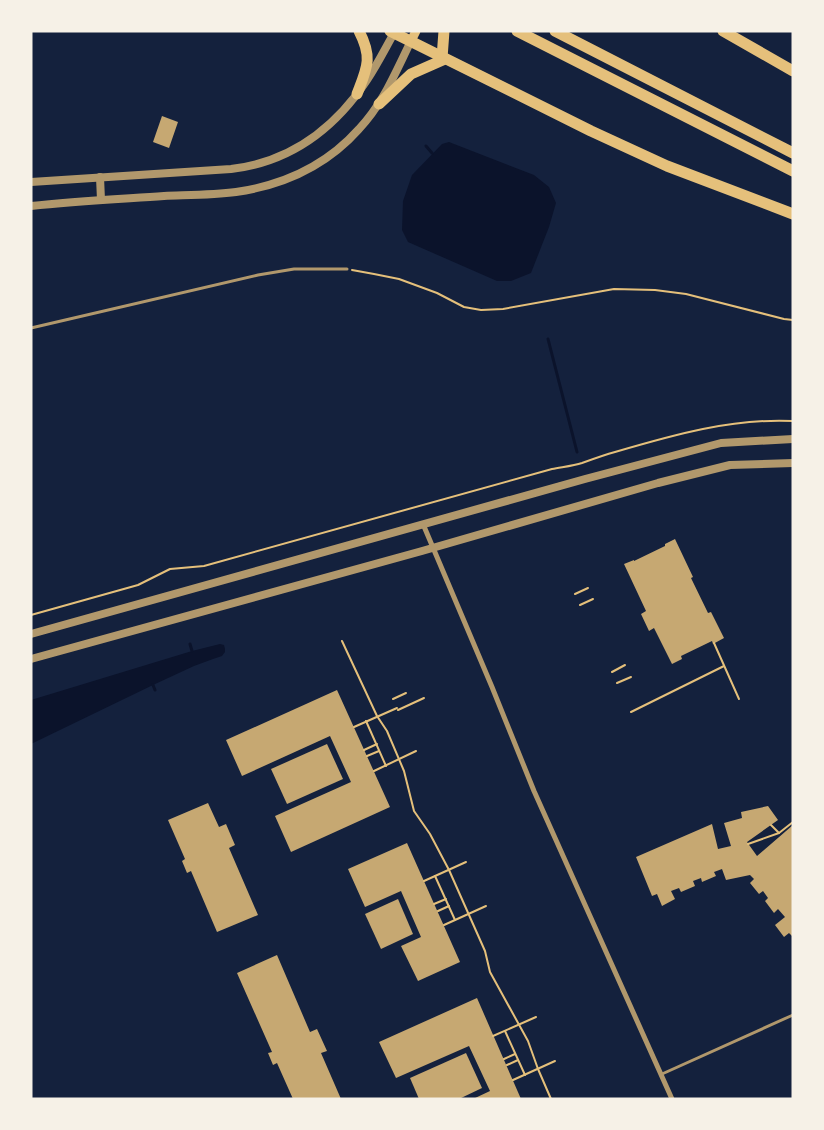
<svg xmlns="http://www.w3.org/2000/svg" width="824" height="1130" font-family="'IBM Plex Serif',serif">
<style>
.water{fill:#0b132b}
.lines{fill:none;stroke-linecap:round;stroke-linejoin:round}
.stream{stroke:#0b132b;stroke-width:3}
.building{fill:#c6a872}
.path{stroke:#e5c07b;stroke-width:2}
.service{stroke:#b1986c;stroke-width:3}
.minor{stroke:#b1986c;stroke-width:5}
.tertiary{stroke:#b1986c;stroke-width:8}
.secondary{stroke:#e5c07b;stroke-width:9}
.motorway{stroke:#e5c07b;stroke-width:11}
</style>
<rect width="100%" height="100%" fill="#14213d"/>
<!-- water -->
<g class="water">
<polygon points="449,142 534,175 549,187 556,203 549,227 531,273 511,281 497,281 408,242 402,230 403,201 412,175 442,144"/>
<polygon points="220,644 224,645 225,649 225,652 222,656 213,659 194,666 153,685 31,744 31,700 192,651"/>
</g>
<g class="lines">
<!-- stream -->
<g class="stream">
<polyline points="426,146 432,153"/>
<polyline points="548,339 577,452"/>
<polyline points="190,644 192,651"/>
<polyline points="153,685 155,690"/>
</g>
</g>
<!-- building -->
<g class="building">
<polygon points="162,116 178,122 169,148 153,142"/>
<polygon points="675,539 693,577 691,578 708,613 711,612 724,638 713,644 712,641 681,656 682,659 672,664 654,628 649,631 641,614 646,611 624,564 634,560 634,561 665,546 665,544"/>
<polygon points="337,690 390,807 291,852 275,816 351,782 330,736 242,776 226,740"/>
<polygon points="327,744 343,779 287,804 271,769"/>
<polygon points="208,803 219,827 226,824 235,845 229,848 258,915 217,932 191,871 187,873 182,861 185,859 168,820"/>
<polygon points="768,806 778,820 747,842 757,856 793,825 793,937 789,933 784,937 775,925 785,917 778,909 774,913 765,901 768,898 763,891 759,894 750,883 754,879 750,875 726,880 722,869 714,872 716,876 702,882 701,878 693,881 695,886 681,892 679,888 671,891 675,899 662,906 657,894 652,896 636,857 712,824 718,849 731,846 724,823 742,818 741,812"/>
<polygon points="407,843 460,962 418,981 401,946 421,937 401,891 365,907 348,869"/>
<polygon points="398,899 413,934 381,949 365,914"/>
<polygon points="277,955 310,1032 317,1029 327,1051 321,1053 341,1099 293,1099 277,1063 273,1065 268,1053 272,1052 237,973"/>
<polygon points="477,998 521,1099 473,1099 490,1091 469,1046 396,1078 379,1042"/>
<polygon points="466,1053 482,1088 459,1099 419,1099 410,1078"/>
</g>
<g class="lines">
<!-- path -->
<g class="path">
<polyline points="352,270 374,274 399,279 437,293 464,307 481,310 503,309 614,289 655,290 686,294 784,319 793,320"/>
<polyline points="575,594 588,588"/>
<polyline points="580,605 593,599"/>
<path d="M31,615L138,585L170,569L204,566L552,469C562,467 573,466 582,463C593,459 604,455 615,452C673,435 732,418 793,421"/>
<polyline points="342,641 377,716 387,731 404,771 414,811 430,834 449,870 485,951 490,972 528,1041 538,1069 551,1099"/>
<polyline points="714,643 739,699"/>
<polyline points="612,672 625,665"/>
<polyline points="617,683 631,677"/>
<polyline points="393,699 406,693"/>
<polyline points="398,710 424,698"/>
<polyline points="631,712 724,666"/>
<polyline points="366,721 386,766"/>
<polyline points="354,727 397,708"/>
<polyline points="364,750 377,744"/>
<polyline points="367,756 379,751"/>
<polyline points="374,771 416,751"/>
<polyline points="771,825 779,833"/>
<polyline points="748,844 779,833 793,822"/>
<polyline points="435,876 455,920"/>
<polyline points="424,881 466,862"/>
<polyline points="434,904 446,899"/>
<polyline points="438,911 449,906"/>
<polyline points="444,925 486,906"/>
<polyline points="505,1031 525,1075"/>
<polyline points="493,1036 536,1017"/>
<polyline points="504,1059 515,1054"/>
<polyline points="507,1065 518,1060"/>
<polyline points="513,1080 555,1061"/>
</g>
<!-- service -->
<g class="service">
<polyline points="31,328 258,275 294,269 347,269"/>
<polyline points="662,1074 793,1015"/>
</g>
<!-- minor -->
<polyline class="minor" points="423,524 492,687 534,791 672,1099"/>
<!-- tertiary -->
<g class="tertiary">
<polyline points="100,177 101,200"/>
<path d="M31,182L231,169C291,162 335,128 367,80C377,65 385,49 394,33"/>
<path d="M31,206C75,201 120,199 164,196C188,195 213,195 236,192C284,185 327,165 359,129C383,104 396,71 411,41"/>
<polyline points="31,634 585,479 721,443 793,439"/>
<polyline points="31,659 422,551 658,483 730,465 793,463"/>
</g>
<!-- secondary -->
<polyline class="secondary" points="411,41 416,31"/>
<!-- motorway -->
<g class="motorway">
<polyline points="390,31 591,131 667,166 793,214"/>
<polyline points="517,31 793,171"/>
<polyline points="555,31 793,153"/>
<polyline points="723,31 793,71"/>
<polyline points="442,58 444,31"/>
<path d="M357,94C367,68 373,58 359,31"/>
<polyline points="379,104 411,74 445,59"/>
</g>
</g>
<!-- border -->
<rect width="824" height="1130" fill="none" stroke="#f6f1e7" stroke-width="65"/>
</svg>
